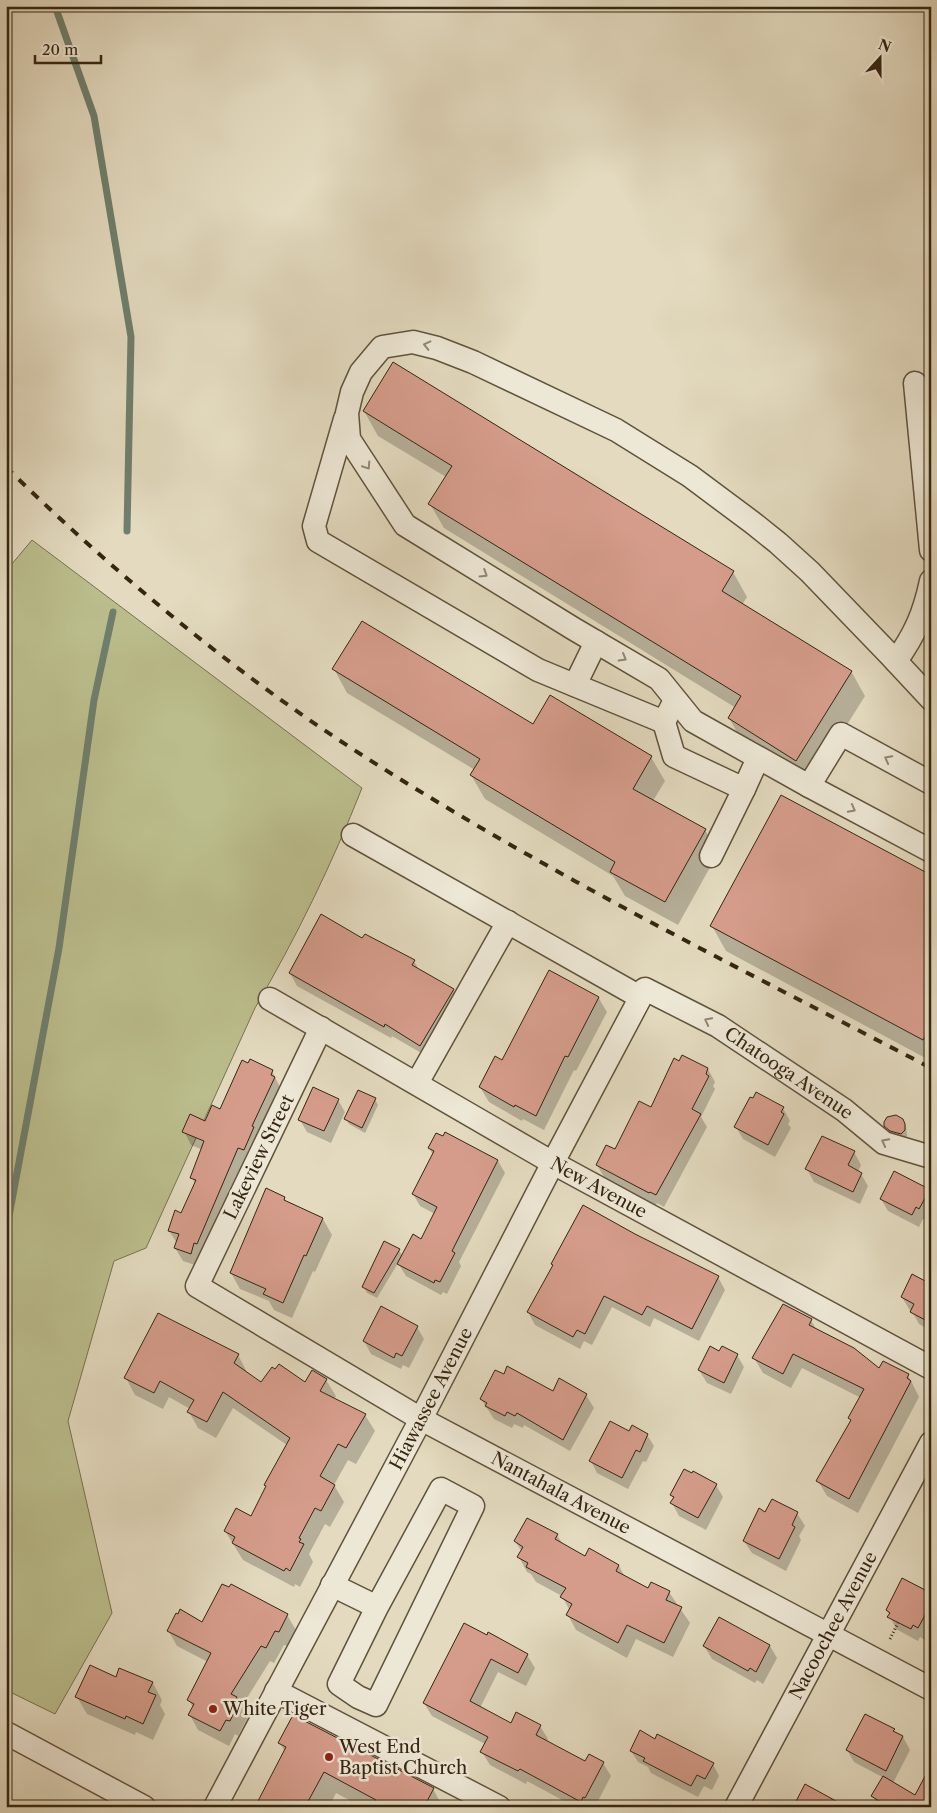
<svg xmlns="http://www.w3.org/2000/svg" width="937" height="1813" font-family="'Libre Caslon Text',serif">
<style>
.green{fill:#bbbd8c;stroke:#78724e}
.shadow{fill:#0003}
.lines{fill:none;stroke-linecap:round;stroke-linejoin:round}
.stream{stroke:#6f7f6d;stroke-width:7}
.building{fill:#d59c8b;stroke:#352611}
.minor-casing{stroke:#60533c;stroke-width:25}
.path{stroke:#352611;stroke-width:3;stroke-dasharray:1 2.5;stroke-linecap:butt}
.minor{stroke:#ede7d5;stroke-width:22}
.rail{stroke:#352611;stroke-width:4;stroke-dasharray:9 9;stroke-linecap:butt}
.oneway{stroke:#918673}
.poi-dot{fill:#8f2418;stroke:#ede7d5;stroke-width:2}
.labels{text-anchor:middle;stroke-width:5;stroke-linejoin:round;paint-order:stroke}
.street-label{font-size:18px;fill:#352611;stroke:#ede7d5}
.poi-label{font-size:18px;fill:#352611;stroke:#ede7d5;text-anchor:start}
</style>
<rect width="100%" height="100%" fill="#e3dabf"/>
<filter id="stains"><feTurbulence type="fractalNoise" baseFrequency=".004" numOctaves="4"/><feColorMatrix values="0 0 0 0 .2 0 0 0 0 .09 0 0 0 0 .02 0 0 0 .5 -.17"/></filter>
<radialGradient id="worn" r=".72"><stop offset=".6" stop-color="#630" stop-opacity="0"/><stop offset="1" stop-color="#630" stop-opacity=".3"/></radialGradient>
<!-- green -->
<path class="green" d="M32,540L362,788C332,864 296,938 255,1008L146,1248L114,1261L68,1421L112,1613L55,1714L6,1690V571Z"/>
<!-- shadow -->
<g class="shadow">
<polygon points="364,411 733,572 747,597 742,605 851,671 865,696 810,784 743,743 729,718 736,708 444,528 430,504 446,477 378,436"/>
<polygon points="334,669 651,757 665,781 653,801 705,830 718,853 678,925 625,896 613,876 485,799 471,775 475,770 347,693"/>
<polygon points="931,876 931,1061 726,951 712,926"/>
<polygon points="363,940 414,961 419,970 453,989 460,1002 428,1057 392,1036 391,1038 297,986 290,973"/>
<polygon points="598,997 607,1012 576,1071 574,1070 544,1130 523,1119 522,1121 489,1102 480,1087 503,1062"/>
<polygon points="682,1057 708,1069 715,1082 713,1086 715,1089 701,1117 707,1127 664,1207 657,1203 656,1205 604,1177 597,1165 615,1151 652,1109"/>
<polygon points="272,1071 282,1091 198,1266 183,1261 175,1248 177,1243 169,1231 182,1214 195,1184 192,1178 203,1150 191,1145 184,1131 206,1122"/>
<polygon points="375,1099 378,1105 365,1133 349,1124 346,1119"/>
<polygon points="338,1100 345,1112 331,1143 307,1132 300,1120"/>
<polygon points="783,1108 790,1121 788,1124 791,1128 775,1157 743,1139 736,1127"/>
<polygon points="902,1120 906,1126 907,1136 904,1139 895,1137 889,1132 885,1126"/>
<polygon points="429,1148 498,1161 505,1173 459,1262 461,1266 447,1294 443,1292 441,1295 406,1276 398,1263 377,1298 367,1293 364,1287 399,1250 403,1257 422,1240 435,1214 420,1206 413,1194 433,1155"/>
<polygon points="854,1152 861,1165 858,1172 861,1174 868,1186 860,1204 814,1182 807,1169"/>
<polygon points="926,1189 931,1196 931,1213 927,1221 923,1219 919,1227 888,1211 881,1199"/>
<polygon points="284,1198 287,1203 323,1219 332,1235 315,1272 313,1271 292,1318 274,1310 269,1301 240,1289 231,1273"/>
<polygon points="634,1235 718,1277 725,1290 699,1341 654,1318 650,1327 612,1307 592,1345 584,1341 580,1349 535,1325 528,1312 554,1267 552,1264"/>
<polygon points="931,1282 931,1331 919,1324 912,1311 909,1309 902,1297 929,1285"/>
<polygon points="811,1320 817,1331 879,1370 908,1375 919,1397 858,1513 827,1496 818,1481 851,1422 849,1418 861,1398 802,1368 791,1388 763,1373 754,1358"/>
<polygon points="417,1327 424,1339 409,1368 403,1365 401,1369 371,1354 364,1341"/>
<polygon points="720,1352 737,1355 744,1367 731,1394 707,1383 699,1370"/>
<polygon points="238,1355 247,1372 246,1373 262,1384 305,1383 326,1380 336,1396 334,1399 365,1415 375,1431 356,1464 348,1460 334,1485 344,1502 330,1527 325,1524 309,1554 313,1562 300,1587 295,1584 294,1587 243,1560 225,1531 251,1518 267,1487 266,1485 287,1445 233,1408 216,1438 198,1428 189,1412 190,1409 169,1397 163,1409 135,1395 126,1378"/>
<polygon points="560,1380 586,1395 594,1408 570,1451 524,1425 523,1428 514,1424 512,1428 494,1419 481,1399 553,1392"/>
<polygon points="629,1432 647,1435 654,1446 646,1462 643,1461 628,1489 597,1473 591,1461"/>
<polygon points="716,1485 723,1497 706,1530 679,1516 672,1503 674,1499 671,1495"/>
<polygon points="766,1513 797,1513 805,1526 799,1536 801,1540 786,1571 752,1553 744,1541"/>
<polygon points="557,1535 564,1546 585,1557 590,1550 619,1566 625,1577 649,1589 669,1592 690,1623 673,1657 636,1639 627,1658 576,1630 568,1615 570,1611 562,1596 536,1582 531,1574 527,1572 519,1557 522,1552 515,1541"/>
<polygon points="931,1594 931,1630 925,1640 920,1637 918,1641 896,1629 887,1610"/>
<polygon points="287,1615 296,1630 287,1646 284,1645 274,1663 270,1661 242,1706 248,1717 238,1736 235,1734 229,1746 198,1730 190,1715 193,1708 189,1700 208,1662 177,1646 168,1630 203,1624"/>
<polygon points="465,1625 527,1655 535,1668 526,1686 498,1672 480,1708 511,1725 540,1726 548,1739 547,1742 586,1762 603,1763 611,1776 595,1807 575,1807 527,1781 526,1784 490,1765 482,1752 485,1744 432,1716 424,1703"/>
<polygon points="704,1646 770,1646 777,1658 763,1684 757,1680 755,1683 712,1659"/>
<polygon points="120,1669 153,1683 162,1700 160,1705 165,1714 153,1740 136,1732 135,1735 87,1714 77,1697 116,1679"/>
<polygon points="894,1730 896,1734 903,1737 910,1750 893,1783 931,1807 879,1807 873,1796 884,1778 854,1762 847,1750"/>
<polygon points="655,1740 713,1764 719,1776 712,1790 704,1786 698,1797 651,1773 648,1767 638,1762 631,1751"/>
<polygon points="280,1743 433,1789 443,1807 362,1807 336,1793 329,1807 263,1807 259,1801 285,1752"/>
</g>
<g class="lines">
<!-- stream -->
<g class="stream">
<polyline points="55,6 94,116 131,337 127,531"/>
<polyline points="6,1232 59,948 94,700 113,612"/>
</g>
</g>
<!-- building -->
<g class="building">
<polygon points="393,362 734,571 722,591 852,671 796,761 728,718 741,696 428,504 452,466 363,411"/>
<polygon points="362,621 533,724 550,695 652,756 633,789 706,829 665,902 610,872 615,862 470,775 480,759 332,669"/>
<polygon points="781,795 931,875 931,1027 923,1040 710,926"/>
<polygon points="321,914 362,938 365,934 415,960 412,965 454,989 420,1046 385,1024 384,1027 289,973"/>
<polygon points="549,970 599,997 568,1057 565,1056 536,1116 515,1105 514,1107 479,1087 495,1056 502,1060"/>
<polygon points="682,1055 708,1068 706,1074 709,1076 692,1109 701,1114 656,1195 650,1192 649,1193 596,1165 606,1145 615,1149 639,1101 651,1107 674,1058 679,1061"/>
<polygon points="250,1059 273,1070 271,1075 275,1077 252,1126 254,1127 244,1150 238,1148 197,1244 194,1243 191,1254 174,1248 179,1234 168,1231 175,1210 181,1213 196,1180 190,1178 204,1141 182,1132 190,1114 205,1121 212,1105 220,1109 242,1060 248,1063"/>
<polygon points="313,1087 339,1099 324,1131 298,1120"/>
<polygon points="358,1090 376,1098 362,1128 344,1119"/>
<polygon points="756,1092 784,1107 781,1112 784,1114 768,1145 734,1127 750,1097 753,1098"/>
<polygon points="896,1115 903,1119 905,1124 905,1130 901,1134 890,1131 884,1126 884,1122 887,1117"/>
<polygon points="445,1132 498,1160 452,1251 455,1253 440,1282 435,1280 434,1283 397,1264 413,1234 421,1239 437,1207 412,1194 434,1151 428,1148 436,1133 443,1136"/>
<polygon points="822,1136 855,1151 848,1165 862,1173 853,1192 805,1169"/>
<polygon points="894,1171 927,1188 926,1190 929,1191 919,1209 916,1207 912,1215 880,1199"/>
<polygon points="266,1188 285,1197 284,1200 323,1218 306,1256 304,1255 283,1303 263,1294 266,1289 230,1273"/>
<polygon points="583,1205 635,1234 719,1276 692,1329 647,1306 642,1315 604,1296 585,1334 577,1330 573,1337 527,1312 553,1265 551,1264"/>
<polygon points="384,1241 400,1249 374,1293 362,1287"/>
<polygon points="912,1274 927,1282 931,1274 931,1323 910,1312 914,1304 901,1297"/>
<polygon points="783,1304 812,1319 809,1325 854,1348 879,1368 883,1361 909,1374 907,1378 911,1381 849,1499 816,1481 851,1420 848,1418 864,1389 793,1354 783,1374 752,1358"/>
<polygon points="381,1306 418,1326 402,1356 396,1353 394,1358 363,1341"/>
<polygon points="158,1313 239,1354 234,1363 261,1382 272,1367 275,1369 279,1364 305,1382 312,1370 327,1379 320,1391 366,1414 346,1448 338,1444 320,1476 335,1485 321,1511 315,1508 299,1538 301,1539 299,1542 304,1544 290,1571 286,1568 284,1571 232,1543 235,1537 224,1531 236,1508 251,1516 266,1486 264,1485 290,1438 223,1392 207,1422 187,1412 194,1400 160,1381 154,1393 124,1378"/>
<polygon points="710,1346 719,1351 722,1346 738,1354 724,1383 698,1370"/>
<polygon points="507,1366 553,1391 559,1378 587,1394 563,1440 517,1413 515,1416 507,1412 505,1416 485,1406 487,1403 480,1399 495,1370 504,1374"/>
<polygon points="610,1421 629,1431 632,1425 648,1434 640,1452 636,1450 622,1478 589,1461"/>
<polygon points="684,1469 692,1473 693,1471 717,1484 698,1518 670,1503 674,1497 670,1495"/>
<polygon points="772,1499 798,1512 792,1525 795,1527 779,1559 743,1541 759,1508 765,1512"/>
<polygon points="527,1518 558,1534 555,1539 585,1556 589,1548 619,1565 616,1571 648,1588 651,1582 670,1591 666,1600 682,1607 664,1643 627,1625 618,1643 566,1615 572,1604 560,1597 566,1588 526,1567 528,1563 517,1557 523,1547 514,1541"/>
<polygon points="902,1578 931,1593 931,1604 918,1628 913,1625 911,1629 887,1617 890,1613 886,1610"/>
<polygon points="222,1584 229,1587 231,1584 288,1614 279,1632 275,1631 266,1648 261,1646 231,1694 237,1697 236,1699 240,1700 230,1721 226,1720 220,1731 188,1715 194,1704 187,1700 211,1653 167,1631 176,1613 178,1614 180,1609 202,1622"/>
<polygon points="719,1617 770,1645 756,1672 750,1668 748,1671 703,1646"/>
<polygon points="464,1623 487,1635 488,1632 528,1654 518,1673 491,1659 470,1701 511,1723 516,1712 541,1725 536,1735 585,1761 589,1754 604,1762 585,1798 583,1797 581,1802 520,1769 518,1771 480,1752 488,1737 423,1703"/>
<polygon points="90,1665 116,1677 119,1668 153,1682 148,1692 156,1695 143,1724 126,1716 125,1719 75,1697"/>
<polygon points="865,1714 895,1729 893,1731 903,1736 886,1771 846,1750"/>
<polygon points="293,1715 434,1788 424,1807 373,1807 376,1800 324,1772 305,1807 269,1807 258,1801 286,1747 278,1743"/>
<polygon points="640,1730 655,1739 657,1734 714,1763 705,1779 697,1775 691,1786 643,1761 645,1758 630,1751"/>
<polygon points="931,1765 931,1807 889,1807 871,1796 883,1776 915,1795"/>
<polygon points="805,1784 847,1807 793,1807"/>
</g>
<g class="lines">
<defs>
<g id="minor">
<polyline points="915,383 931,550"/>
<polyline points="345,419 314,526 318,541 538,670 664,722 675,700"/>
<path d="M896,661C915,634 924,614 931,581"/>
<polyline points="575,685 596,642"/>
<polyline points="931,699 890,655 810,572 778,543 753,523 690,476 616,430 473,362 437,348 413,342 382,347 361,372 352,392 347,413 349,439 405,525 574,629 659,679 693,721 809,786 931,851"/>
<polyline points="664,722 674,756 744,789 758,758"/>
<polyline points="809,786 841,734 931,783"/>
<polyline points="353,835 640,997"/>
<polyline points="711,856 744,789"/>
<path id="s1" d="M270,999L553,1163L931,1368"/>
<path id="s2" d="M321,1028L197,1286L421,1419L931,1689"/>
<polyline points="417,1083 508,922"/>
<polyline points="332,1585 377,1607 339,1684 358,1697 376,1705 473,1506 441,1489 377,1607"/>
<polyline points="276,1691 499,1807"/>
<polyline points="6,1733 144,1807"/>
<path id="s3" d="M215,1807L421,1419L558,1153L645,989L718,1026L844,1110L884,1143L931,1157"/>
<path id="s4" d="M736,1807L931,1443"/>
</g>
</defs>
<!-- minor casing -->
<use href="#minor" class="minor-casing"/>
<!-- path -->
<polyline class="path" points="890,1639 898,1623"/>
<!-- minor -->
<use href="#minor" class="minor"/>
<!-- rail -->
<path class="rail" d="M6,467C119,578 249,685 384,769C560,880 747,972 931,1068"/>
</g>
<!-- one-way arrows -->
<defs><path id="oneway-chevron" d="M-2-3.5L2.5 0L-2 3.5" fill="none" stroke-width="1.6" stroke-linecap="round" stroke-linejoin="round" transform="scale(1.25)"/></defs>
<g class="oneway">
<use href="#oneway-chevron" transform="translate(427 345) rotate(-167)"/>
<use href="#oneway-chevron" transform="translate(367 466) rotate(57)"/>
<use href="#oneway-chevron" transform="translate(484 574) rotate(32)"/>
<use href="#oneway-chevron" transform="translate(623 658) rotate(30)"/>
<use href="#oneway-chevron" transform="translate(888 759) rotate(-152)"/>
<use href="#oneway-chevron" transform="translate(852 809) rotate(28)"/>
<use href="#oneway-chevron" transform="translate(708 1021) rotate(-153)"/>
<use href="#oneway-chevron" transform="translate(885 1142) rotate(-152)"/>
</g>
<!-- markers -->
<g class="poi-dot">
<circle cx="213" cy="1709" r="5"/>
<circle cx="329" cy="1757" r="5"/>
</g>
<g class="labels">
<!-- street labels -->
<g class="street-label">
<text dy="6" stroke="none"><textPath href="#s3" startOffset="1091">Chatooga Avenue</textPath></text>
<text transform="translate(259 1157) rotate(-64)" y="6">Lakeview Street</text>
<text dy="6" stroke="none"><textPath href="#s1" startOffset="379">New Avenue</textPath></text>
<text dy="6" stroke="none"><textPath href="#s3" startOffset="462">Hiawassee Avenue</textPath></text>
<text dy="6" stroke="none"><textPath href="#s2" startOffset="705">Nantahala Avenue</textPath></text>
<text dy="6" stroke="none"><textPath href="#s4" startOffset="206">Nacoochee Avenue</textPath></text>
</g>
<!-- poi labels -->
<g class="poi-label">
<text x="223" y="1715">White Tiger</text>
<text x="339" y="1753">West End<tspan x="339" dy="21">Baptist Church</tspan></text>
</g>
</g>
<!-- margin -->
<rect width="937" height="1813" fill="none" stroke="#e3dabf" stroke-width="25"/>
<rect x="8" y="8" width="922" height="1798" fill="none" stroke="#352611" stroke-width="2.5"/>
<rect x="12" y="12" width="912" height="1788" fill="none" stroke="#352611"/>
<!-- north arrow -->
<g transform="translate(880 58) rotate(21)" stroke="#ede7d5" stroke-width="4" paint-order="stroke">
<path d="M0-4L9 19L0 12L-9 19Z" fill="#352611"/>
<text y="-8" font-size="14" font-weight="bold" text-anchor="middle" fill="#352611">N</text>
</g>
<!-- scale -->
<path d="M35 55v8h66v-8" fill="none" stroke="#352611" stroke-width="2.5"/>
<text x="42" y="55" font-size="15" fill="#352611" stroke="#ede7d5" stroke-width="4" paint-order="stroke">20 m</text>
<rect width="100%" height="100%" filter="url(#stains)"/>
<rect width="100%" height="100%" fill="url(#worn)"/>
</svg>
